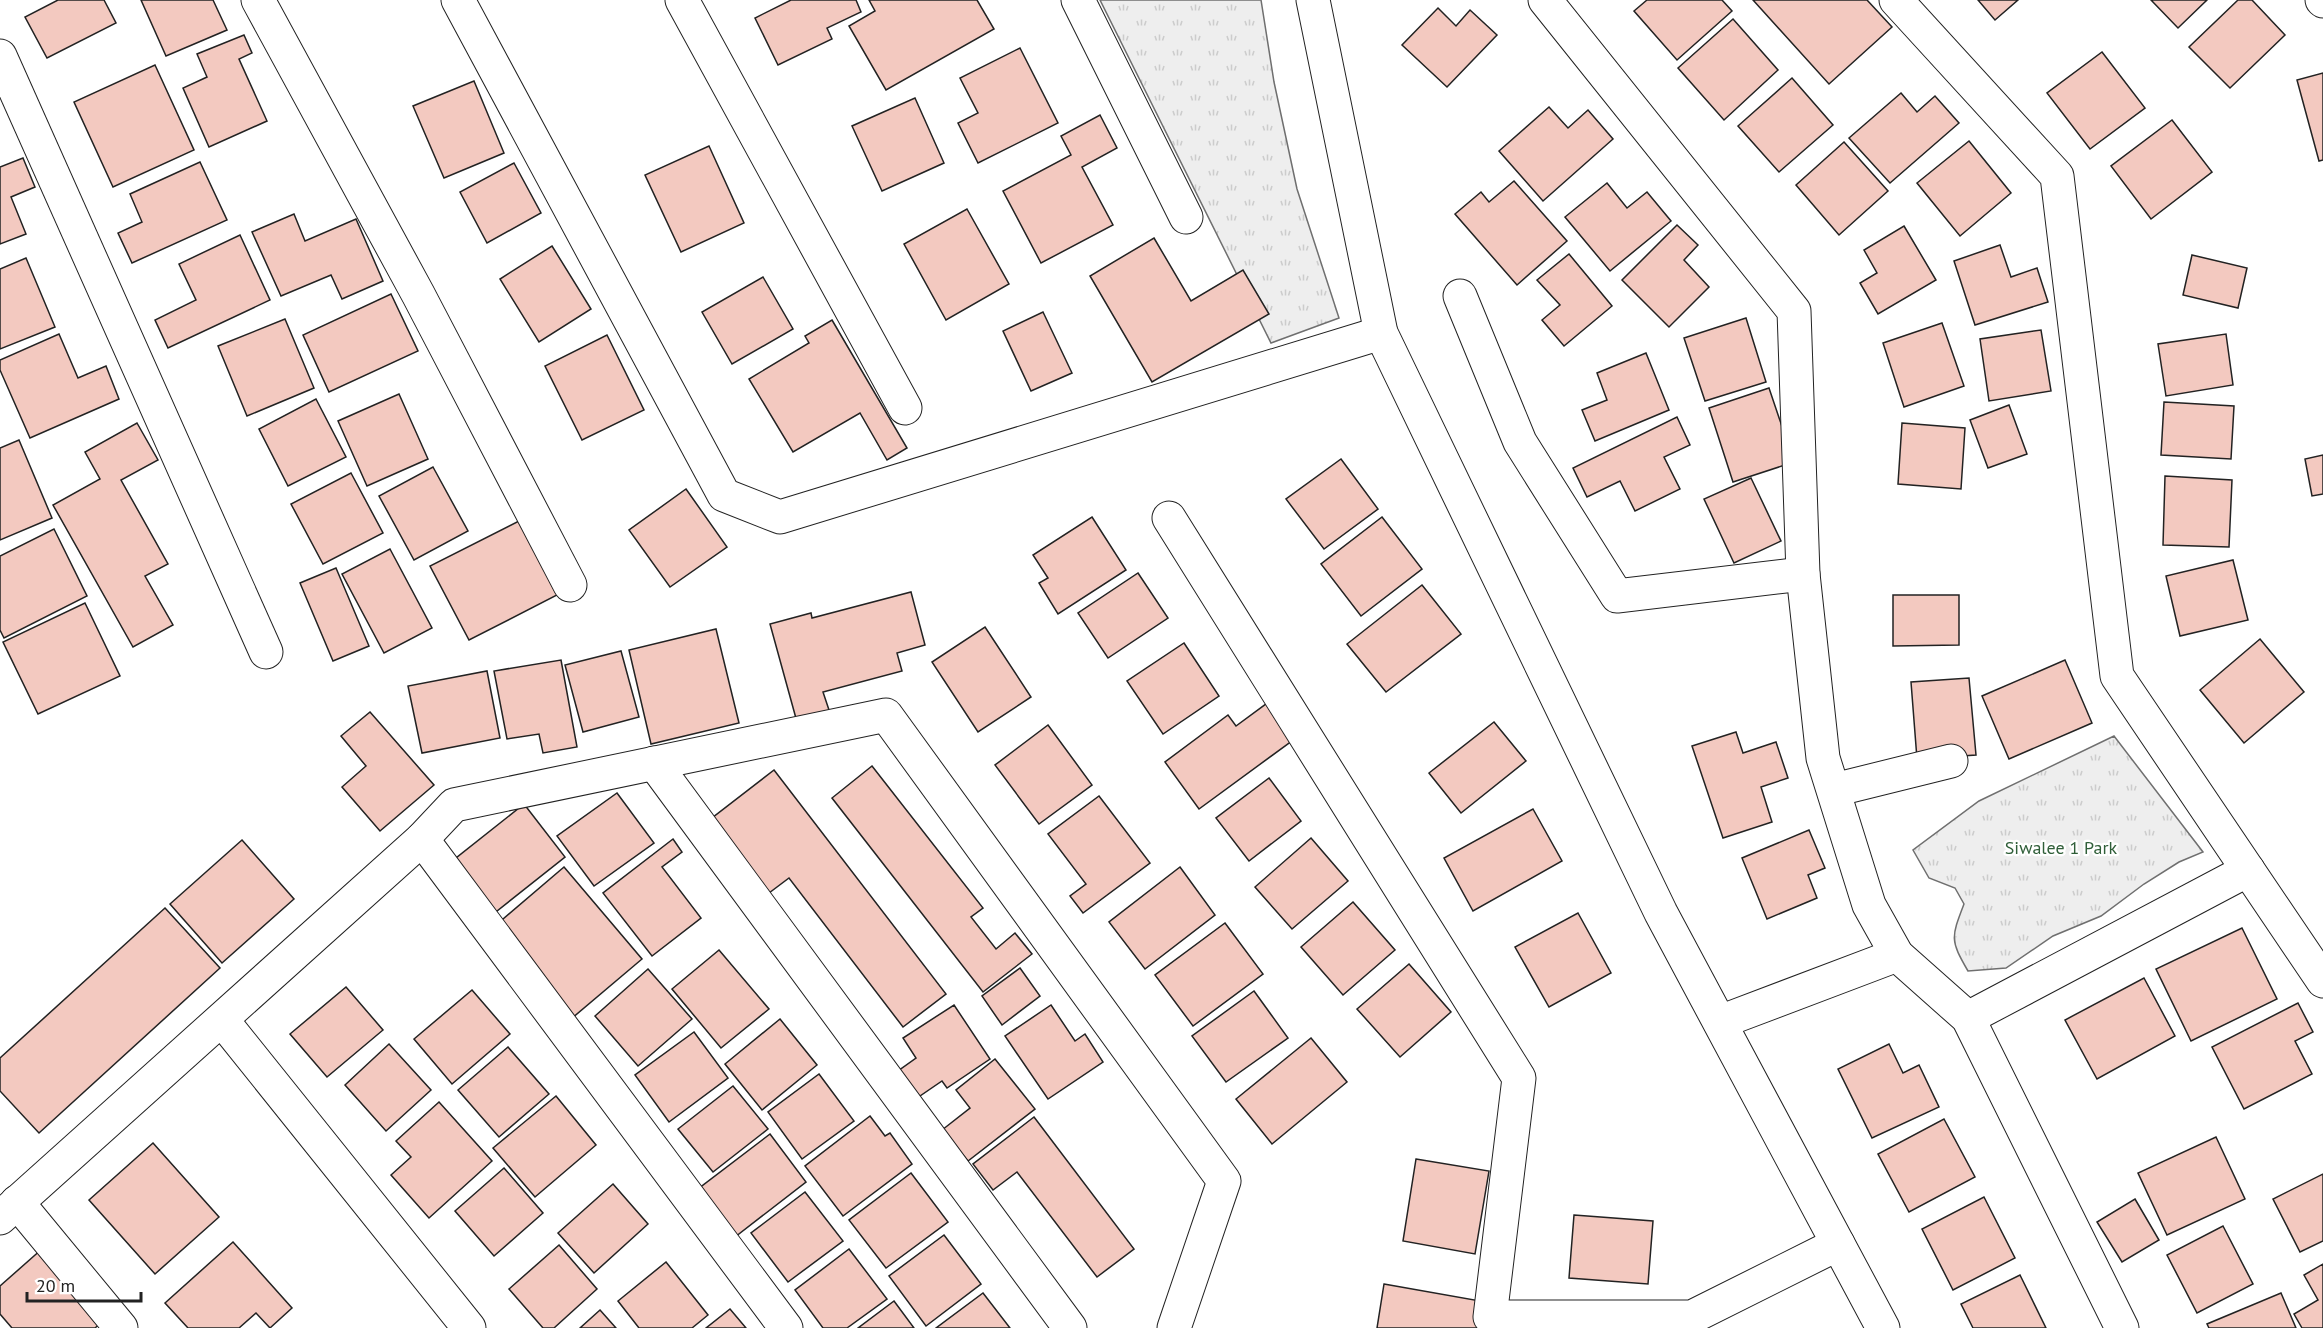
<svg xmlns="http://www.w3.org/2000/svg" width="2323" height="1328" font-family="'PT Sans',sans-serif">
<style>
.park{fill:url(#park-tufts);stroke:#6f6f6f;stroke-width:1.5}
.building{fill:#f3c9c0;stroke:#222;stroke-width:1.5}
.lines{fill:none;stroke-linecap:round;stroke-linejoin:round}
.minor-casing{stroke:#222;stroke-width:35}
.minor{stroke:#fff;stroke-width:33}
.labels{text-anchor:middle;stroke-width:4.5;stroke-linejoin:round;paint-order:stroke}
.park-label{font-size:18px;fill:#2f5e38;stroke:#fff}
</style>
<defs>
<pattern id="park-tufts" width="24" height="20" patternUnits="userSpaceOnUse" patternTransform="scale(1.5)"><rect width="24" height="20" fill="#eee"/><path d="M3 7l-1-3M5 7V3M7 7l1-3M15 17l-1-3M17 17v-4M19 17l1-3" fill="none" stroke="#ccc"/></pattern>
</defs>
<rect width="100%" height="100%" fill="#fff"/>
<!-- park -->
<g class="park">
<polygon points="1100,0 1261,0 1274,82 1297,189 1339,318 1271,343"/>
<path d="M2114,736L2203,852L2179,862L2144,884L2101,916L2053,936L2006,968L1968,971C1950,940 1951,938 1964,904L1955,888L1929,878L1913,850L1979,801Z"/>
</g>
<!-- building -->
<g class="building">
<polygon points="58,0 104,0 116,23 47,58 25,17"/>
<polygon points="141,0 213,0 227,30 166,56"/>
<polygon points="791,0 856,0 861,12 827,28 832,39 778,65 755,18"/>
<polygon points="869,0 977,0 994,29 886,90 849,26 875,11"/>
<polygon points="1647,0 1722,0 1732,11 1677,60 1634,11"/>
<polygon points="1753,0 1867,0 1892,27 1829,84"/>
<polygon points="1978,0 2018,0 1995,20"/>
<polygon points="2151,0 2207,0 2178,28"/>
<polygon points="2238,0 2252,0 2285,35 2230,88 2189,47"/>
<polygon points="1438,8 1456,26 1470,10 1497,35 1447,87 1402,45"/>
<polygon points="1733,19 1778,70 1724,120 1678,68"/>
<polygon points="244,35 252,53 239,59 267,121 209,147 183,88 207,77 197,54"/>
<polygon points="1020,48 1058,123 978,163 958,123 978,113 960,78"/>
<polygon points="2102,52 2145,108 2090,149 2047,93"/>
<polygon points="155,65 194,150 113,187 74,102"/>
<polygon points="2323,73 2323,160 2319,161 2297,80"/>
<polygon points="1792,78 1833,125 1779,172 1738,126"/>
<polygon points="474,81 504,153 444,178 413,106"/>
<polygon points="1901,93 1917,112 1935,96 1959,123 1890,183 1849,138"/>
<polygon points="915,98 944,163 882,191 852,126"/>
<polygon points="1549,107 1568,128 1588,110 1613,139 1543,201 1499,151"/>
<polygon points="1100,115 1117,148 1082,167 1113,225 1041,263 1003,191 1071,155 1061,136"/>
<polygon points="2172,120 2212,172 2151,219 2111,166"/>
<polygon points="1969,141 2011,193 1960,236 1917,183"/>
<polygon points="1844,142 1888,191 1839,235 1796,185"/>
<polygon points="709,146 744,223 681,252 645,175"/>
<polygon points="23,158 35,187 11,197 26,234 0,244 0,167"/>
<polygon points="200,162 227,220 132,263 118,233 142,222 130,194"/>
<polygon points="514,163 541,213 487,243 460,192"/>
<polygon points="1514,181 1567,241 1517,285 1455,214 1481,192 1489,202"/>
<polygon points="1607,183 1627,208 1647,192 1671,221 1610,271 1565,217"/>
<polygon points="967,209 1009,284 946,320 904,244"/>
<polygon points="294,214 305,241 356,219 383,281 342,299 331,275 281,296 252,232"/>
<polygon points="1677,225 1698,245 1684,260 1709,287 1669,327 1622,280"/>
<polygon points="1904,226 1936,280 1878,314 1860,283 1877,273 1864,250"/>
<polygon points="240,235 270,300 168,348 155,320 196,300 179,264"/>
<polygon points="1154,238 1191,301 1243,270 1269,314 1152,382 1090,276"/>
<polygon points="2000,245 2011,277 2037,268 2048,302 1975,325 1954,261"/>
<polygon points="552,246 591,309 539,342 500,279"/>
<polygon points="1569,254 1612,306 1564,346 1542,320 1560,305 1537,280"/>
<polygon points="2192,255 2247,268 2238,308 2183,295"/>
<polygon points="26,258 55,327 0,349 0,269"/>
<polygon points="763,277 793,329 732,364 702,312"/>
<polygon points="391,294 418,351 329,392 303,335"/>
<polygon points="1043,312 1072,373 1031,391 1003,331"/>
<polygon points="1746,318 1766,382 1705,401 1684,338"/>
<polygon points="285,319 314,388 247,416 218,346"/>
<polygon points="832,320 907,448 887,460 860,413 793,452 749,379 809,343 805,336"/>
<polygon points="1942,323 1964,386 1904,407 1883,343"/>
<polygon points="2041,330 2051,391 1989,401 1980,339"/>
<polygon points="59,334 78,378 106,366 119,399 30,438 0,370 0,360"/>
<polygon points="2226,334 2233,385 2166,396 2158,344"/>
<polygon points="607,335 644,410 582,440 545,366"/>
<polygon points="1646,353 1669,410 1595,441 1582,410 1607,400 1597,373"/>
<polygon points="1769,388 1794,462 1733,482 1709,408"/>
<polygon points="399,394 428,459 367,486 338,421"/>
<polygon points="316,399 346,457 288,486 259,429"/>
<polygon points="2164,402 2234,406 2231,459 2161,455"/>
<polygon points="2009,405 2027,454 1988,468 1970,420"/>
<polygon points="1677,417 1690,445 1664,457 1680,489 1635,511 1620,481 1587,497 1573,468"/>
<polygon points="137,423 158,460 121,480 168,564 145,576 173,625 133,647 53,505 100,479 85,452"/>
<polygon points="1902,423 1965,428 1961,489 1898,484"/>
<polygon points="19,440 52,518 0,540 0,448"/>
<polygon points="2323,455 2323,494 2312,496 2305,459"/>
<polygon points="1341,459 1378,509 1324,549 1286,499"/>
<polygon points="433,467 468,531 414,560 379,496"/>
<polygon points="351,473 383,533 323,564 291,504"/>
<polygon points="2165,476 2232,480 2229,547 2163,545"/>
<polygon points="1751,478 1781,541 1734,563 1704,499"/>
<polygon points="686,489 727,547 670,587 629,530"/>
<polygon points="1092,517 1126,570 1058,614 1039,583 1048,578 1033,555"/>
<polygon points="1382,517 1422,569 1361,616 1321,564"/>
<polygon points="519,521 557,595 469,640 430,566"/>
<polygon points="54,529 87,596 4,638 0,630 0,556"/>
<polygon points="390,549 432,628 384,653 342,574"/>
<polygon points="2233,560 2248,620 2180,636 2166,576"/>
<polygon points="336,568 369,646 333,661 300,583"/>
<polygon points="1138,573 1168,618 1108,658 1078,613"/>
<polygon points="1422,585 1461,634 1386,692 1347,644"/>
<polygon points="911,592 925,645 897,653 902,671 823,692 830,713 797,722 770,624 811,613 812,618"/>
<polygon points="1893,595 1959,595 1959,645 1893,646"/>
<polygon points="85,603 120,676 38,714 3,642"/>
<polygon points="985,627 1031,697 978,732 932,662"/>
<polygon points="716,629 739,723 651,744 629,650"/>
<polygon points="2260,639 2304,692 2244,743 2200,690"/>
<polygon points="1184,643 1219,696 1163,734 1127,681"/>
<polygon points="621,651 639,717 583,732 565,665"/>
<polygon points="561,660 577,747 543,753 539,734 507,739 494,671"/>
<polygon points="2065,660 2092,723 2009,759 1982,696"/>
<polygon points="487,671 500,738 422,753 408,686"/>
<polygon points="1969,678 1976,755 1917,759 1911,682"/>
<polygon points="1274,698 1300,735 1199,809 1165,762 1228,715 1236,726"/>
<polygon points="370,712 434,785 380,831 342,787 366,766 341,736"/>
<polygon points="1494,722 1526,761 1461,813 1429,773"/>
<polygon points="1048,725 1092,785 1039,824 995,765"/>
<polygon points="1736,732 1743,753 1776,742 1788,778 1761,787 1772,822 1723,838 1692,746"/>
<polygon points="872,766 983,908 971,917 996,949 1015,933 1032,954 983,992 832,798"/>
<polygon points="774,770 946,994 903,1027 789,878 769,893 712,818"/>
<polygon points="1269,778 1301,821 1249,861 1216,818"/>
<polygon points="617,793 654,843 594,886 557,836"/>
<polygon points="1099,796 1150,863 1083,913 1070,896 1086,884 1048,834"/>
<polygon points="524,804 565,857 492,915 451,862"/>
<polygon points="1533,809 1562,861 1473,911 1444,858"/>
<polygon points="1809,830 1825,868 1808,875 1817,898 1767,919 1742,858"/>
<polygon points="1311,838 1348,881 1292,929 1255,887"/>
<polygon points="673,839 682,852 662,867 701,918 652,956 603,893"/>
<polygon points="242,840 294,899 222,963 170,904"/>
<polygon points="564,867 642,959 571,1019 496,925"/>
<polygon points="1180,867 1215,915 1145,969 1109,922"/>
<polygon points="1353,902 1395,950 1343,995 1301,947"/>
<polygon points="165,908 220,968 39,1133 0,1091 0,1058"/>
<polygon points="1578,913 1611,973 1549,1007 1515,947"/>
<polygon points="1225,923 1263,974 1193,1026 1155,975"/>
<polygon points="2242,928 2277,999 2191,1041 2156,969"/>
<polygon points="719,950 769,1009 721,1048 672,989"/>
<polygon points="1409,964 1451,1012 1400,1057 1357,1009"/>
<polygon points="1020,968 1040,996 1002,1025 982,996"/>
<polygon points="648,969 692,1019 638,1066 595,1016"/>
<polygon points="2144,978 2175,1036 2097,1079 2065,1020"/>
<polygon points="346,987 383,1030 327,1077 290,1034"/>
<polygon points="472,990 510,1034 452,1084 414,1039"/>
<polygon points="1254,991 1288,1038 1226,1082 1192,1036"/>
<polygon points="2298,1003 2313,1032 2295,1041 2312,1074 2244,1109 2212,1047"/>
<polygon points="954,1005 990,1059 947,1088 942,1081 917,1098 898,1071 916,1058 903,1038"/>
<polygon points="1051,1005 1075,1041 1085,1034 1103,1062 1048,1099 1005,1036"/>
<polygon points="780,1019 817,1065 762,1110 725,1064"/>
<polygon points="694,1032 728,1078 669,1122 635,1075"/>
<polygon points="1311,1038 1347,1082 1272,1144 1236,1099"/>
<polygon points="389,1044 431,1090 386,1131 345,1085"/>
<polygon points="1889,1044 1903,1073 1919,1065 1939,1107 1872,1138 1838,1069"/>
<polygon points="508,1047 549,1094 499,1137 458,1090"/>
<polygon points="995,1059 1035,1109 968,1161 942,1130 970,1108 956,1090"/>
<polygon points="819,1074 854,1121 802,1159 768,1112"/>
<polygon points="733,1086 768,1129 713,1172 678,1129"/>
<polygon points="556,1096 596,1145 535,1197 493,1148"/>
<polygon points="439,1102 492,1161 429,1218 391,1175 411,1157 396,1141"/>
<polygon points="870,1116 885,1136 890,1133 912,1164 843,1216 805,1166"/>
<polygon points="1034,1117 1134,1249 1097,1277 1017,1172 993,1190 973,1164"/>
<polygon points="1944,1119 1975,1177 1909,1212 1878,1154"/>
<polygon points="770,1134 806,1182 735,1237 698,1189"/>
<polygon points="2216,1137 2245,1199 2167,1235 2138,1173"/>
<polygon points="153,1143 219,1217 155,1274 89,1200"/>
<polygon points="1416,1159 1489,1171 1475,1254 1403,1241"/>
<polygon points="504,1168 543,1213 494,1256 455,1211"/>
<polygon points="911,1173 948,1222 886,1268 849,1220"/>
<polygon points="2323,1174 2323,1241 2300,1252 2273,1199"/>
<polygon points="613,1184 648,1224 594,1273 558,1233"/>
<polygon points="805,1192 843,1241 788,1282 751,1233"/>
<polygon points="1984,1197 2015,1258 1953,1290 1922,1229"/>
<polygon points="2135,1199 2159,1240 2122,1262 2097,1222"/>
<polygon points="1574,1215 1653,1221 1648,1284 1569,1278"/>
<polygon points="2223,1226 2253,1284 2197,1313 2167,1255"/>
<polygon points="944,1235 981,1284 926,1326 889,1276"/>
<polygon points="233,1242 292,1308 270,1328 256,1313 239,1328 188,1328 165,1303"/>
<polygon points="559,1245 597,1289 554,1328 543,1328 509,1289"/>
<polygon points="43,1248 105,1319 95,1328 12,1328 0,1314 0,1286"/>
<polygon points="849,1249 887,1299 847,1328 823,1328 795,1290"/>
<polygon points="666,1262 708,1315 692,1328 639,1328 618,1301"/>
<polygon points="2323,1264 2323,1328 2302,1328 2294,1314 2318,1300 2304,1275"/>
<polygon points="2020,1275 2046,1328 1973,1328 1961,1304"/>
<polygon points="1384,1284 1486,1302 1481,1328 1377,1328"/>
<polygon points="983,1293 1010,1328 936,1328"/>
<polygon points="2281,1293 2296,1328 2209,1328 2207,1324"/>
<polygon points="894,1301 914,1328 858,1328"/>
<polygon points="730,1309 746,1328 706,1328"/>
<polygon points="600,1310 616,1328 580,1328"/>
</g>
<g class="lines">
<defs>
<g id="minor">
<polyline points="258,0 418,294 570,585"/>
<polyline points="458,0 724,495 780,517 1381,333"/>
<polyline points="682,0 905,408"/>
<polyline points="1078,0 1186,217"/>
<polyline points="1313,0 1381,333 1661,913 1883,1328"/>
<polyline points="1545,0 1794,311 1803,574 1823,758 1869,905 1897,955 1968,1018 2122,1328"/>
<polyline points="1896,0 2057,176 2117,676 2323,981"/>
<polyline points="2322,0 2323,1"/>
<polyline points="0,56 266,652"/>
<polyline points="1460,296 1520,442 1617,596 1803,574"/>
<polyline points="1169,518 1519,1078 1490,1317 1692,1317 1838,1244"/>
<polyline points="654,763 1070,1328"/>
<polyline points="1834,790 1951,761"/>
<polyline points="422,839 786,1328"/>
<polyline points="1968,1018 2248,870"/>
<polyline points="222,1020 469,1328"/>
<polyline points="1720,1022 1897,955"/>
<polyline points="17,1202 121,1328"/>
<polyline points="0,1218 422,839 454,805 886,715 1224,1181 1174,1328"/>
</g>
</defs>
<!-- minor casing -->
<use href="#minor" class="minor-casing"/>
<!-- minor -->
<use href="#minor" class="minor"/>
</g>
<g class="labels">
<!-- park labels -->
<g class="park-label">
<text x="2061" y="854">Siwalee 1 Park</text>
</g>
</g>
<!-- scale -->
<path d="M27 1292v9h114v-9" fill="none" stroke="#222222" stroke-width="3"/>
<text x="36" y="1292" font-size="18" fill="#222222" stroke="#ffffff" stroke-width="4.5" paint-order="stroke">20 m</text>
</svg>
